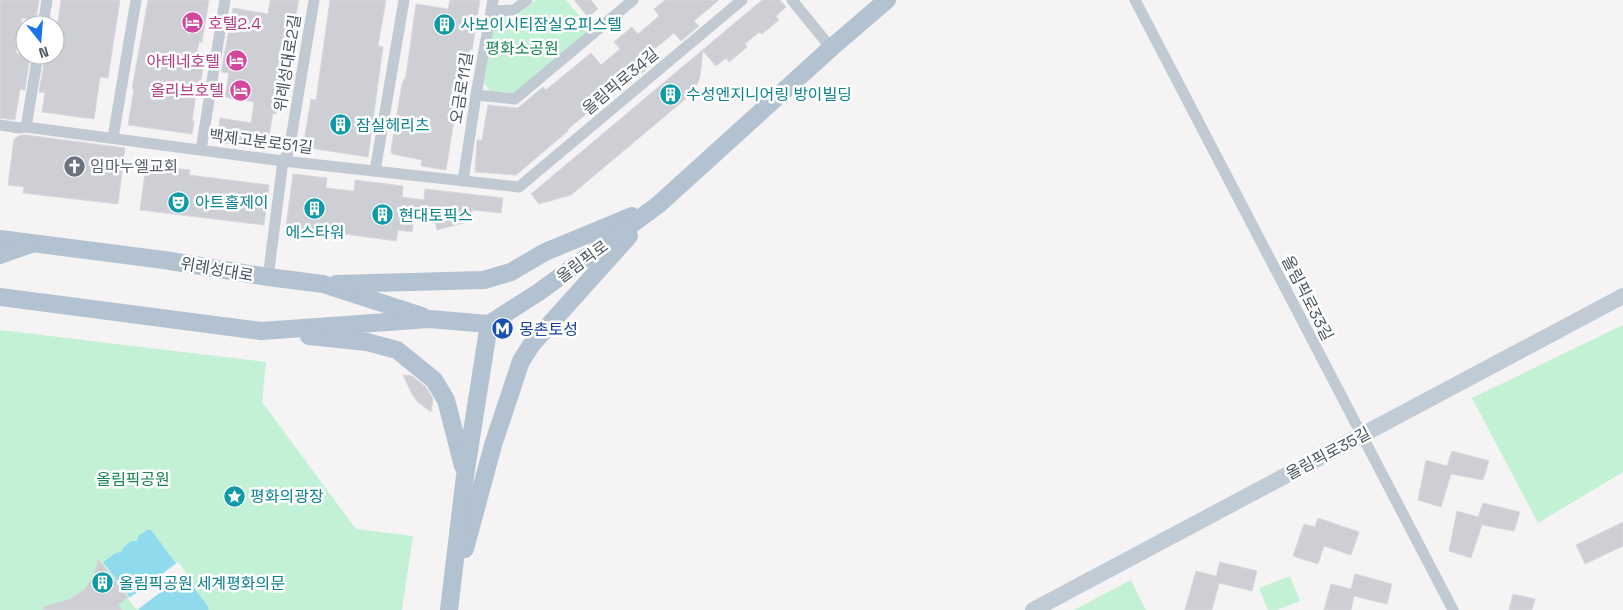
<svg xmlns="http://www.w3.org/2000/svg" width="1623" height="610" font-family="'Space Grotesk','Noto Sans KR',sans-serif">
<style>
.green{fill:#c3f1d5}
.water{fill:#90daee}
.pier{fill:#f5f3f3}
.building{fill:#cdcfd5;stroke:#d7d9de}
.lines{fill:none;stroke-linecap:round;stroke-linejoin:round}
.street{stroke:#c1cad2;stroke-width:11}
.secondary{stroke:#c1cbd6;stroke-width:16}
.primary{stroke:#b3c2d1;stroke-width:18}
.labels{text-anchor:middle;stroke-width:5;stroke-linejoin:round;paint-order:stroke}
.hotel-label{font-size:16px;fill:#b23c85;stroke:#fff;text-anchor:end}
.culture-label{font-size:16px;fill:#0d838f;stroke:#fff;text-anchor:start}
.park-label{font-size:16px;fill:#17864f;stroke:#fff}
.street-label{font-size:16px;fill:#4a5661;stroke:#fff}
.worship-label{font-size:16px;fill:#5b616d;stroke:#fff;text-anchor:start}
.transit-label{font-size:16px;fill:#164399;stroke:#fff;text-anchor:start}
</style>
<rect width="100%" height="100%" fill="#f5f3f3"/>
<!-- green -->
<g class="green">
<polygon points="536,0 566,0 591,29 514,94 490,91 484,83 494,22 502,16 514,18"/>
<polygon points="1623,325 1623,472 1538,523 1472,398"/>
<polygon points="0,330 266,362 262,402 356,529 413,536 402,610 0,610"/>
<polygon points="1290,576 1300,601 1277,610 1268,610 1259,588"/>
<polygon points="1131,580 1146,610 1074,610"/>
</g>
<!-- water -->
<polygon class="water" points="147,530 151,530 209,608 208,610 140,610 103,562 116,553 121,552 123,548 131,541 137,541 138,536"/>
<!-- pier -->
<polygon class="pier" points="178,562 186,573 137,610 128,599"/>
<!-- building -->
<g class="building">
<polygon points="0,0 39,0 36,20 22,18 16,53 30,56 25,90 20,89 15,120 0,118"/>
<polygon points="61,0 120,0 108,78 100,77 94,119 42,112 45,93 39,92 45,58 50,59 50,55 55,55 55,22 58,22"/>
<polygon points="148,0 209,0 202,42 199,42 194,66 203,68 201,81 198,80 192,121 194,121 192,134 128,125 134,89 132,89"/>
<polygon points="270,0 299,0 295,18 297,19 281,110 277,109 276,114 273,113 267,148 217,142 220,118 251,123 254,102 225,97 229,73 221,72 233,8 268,14"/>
<polygon points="330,0 386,0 378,46 383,47 368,157 303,147 311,99 316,100"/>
<polygon points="450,0 480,0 472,50 470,49 461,97 458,96 446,170 421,166 422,160 392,154 391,150 402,84 406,76 416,4 448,9"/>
<polygon points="574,0 591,0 598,9 588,17"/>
<polygon points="665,0 719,0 694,21 699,26 681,41 674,33 652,51 659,59 641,74 634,66 618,79 620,82 590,107 592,109 567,130 568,131 516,175 475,172 477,140 482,140 488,105 518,108 543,87 546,90 591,53 601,65 620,49 614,42 632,27 638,34 659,16 654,9"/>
<polygon points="762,0 780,0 786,7 776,16 779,20 762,34 759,32 745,44 747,47 729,62 726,58 716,66 703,51 700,77 695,89 689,96 571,195 539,204 531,194"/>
<polygon points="21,135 26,135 125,148 118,204 23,193 24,187 8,185 14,139"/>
<polygon points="146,165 190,170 189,175 269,185 264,225 140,210"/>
<polygon points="293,174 327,178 326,188 354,191 355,180 403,186 402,197 424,200 425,189 503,198 501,213 472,210 474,220 437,230 435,222 414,219 412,232 398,230 396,241 286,226"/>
<polygon points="403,375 412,376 426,387 433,399 431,412 418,402 413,396"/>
<polygon points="1452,451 1489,461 1483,480 1451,474 1441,507 1418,500 1426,460 1447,466"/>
<polygon points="1483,503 1520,512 1514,531 1482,525 1471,558 1449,551 1457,511 1478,517"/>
<polygon points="1318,518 1359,532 1351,555 1324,546 1318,564 1293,556 1304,524 1315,527"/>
<polygon points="1623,522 1623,546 1585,564 1576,545"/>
<polygon points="98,559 128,597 118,605 122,610 43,610 43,607 70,599 84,590 94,576"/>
<polygon points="1220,562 1257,571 1252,591 1219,583 1212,610 1185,610 1196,571 1216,576"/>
<polygon points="1355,574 1392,584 1387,604 1354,596 1351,610 1324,610 1331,584 1351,589"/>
<polygon points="1513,594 1535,599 1532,610 1509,610"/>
</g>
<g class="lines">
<!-- street -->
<g class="street">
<polyline points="792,0 831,48"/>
<polyline points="1135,0 1453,610"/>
<polyline points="491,11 514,10 527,0"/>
<polyline points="43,25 47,0"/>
<polyline points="476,95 515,99 633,0"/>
<polyline points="0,125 19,128 26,127 283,161 519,187 742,0"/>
<polyline points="26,127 38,55"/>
<polyline points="113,138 136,0"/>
<polyline points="201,150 225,0"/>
<polyline points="375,171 404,0"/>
<polyline points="463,181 476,95 493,0"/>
<polyline points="268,277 283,161 289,151 314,0"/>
</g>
<!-- secondary -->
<polyline class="secondary" points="1033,610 1623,296"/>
<!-- primary -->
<g class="primary">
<polyline points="0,239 164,260 268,277 323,284 422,316"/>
<polyline points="0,255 31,244"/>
<polyline points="336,284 484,280 511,272 545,252 632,216"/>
<polyline points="0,297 261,331 429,319 489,324"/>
<polyline points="309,336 367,342 397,350 434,380 446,400 463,466"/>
<polyline points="465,549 493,445 521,361 532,344 629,236"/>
<polyline points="449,610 465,476 489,324 539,292 658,205 831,48 887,0"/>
</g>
</g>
<!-- icons -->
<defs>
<symbol id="hotel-disc" viewBox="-11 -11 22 22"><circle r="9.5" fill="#d1479c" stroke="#fff"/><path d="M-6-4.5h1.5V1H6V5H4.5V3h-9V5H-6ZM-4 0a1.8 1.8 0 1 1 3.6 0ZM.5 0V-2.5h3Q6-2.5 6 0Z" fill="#fff"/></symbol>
<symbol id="building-disc" viewBox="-11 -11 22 22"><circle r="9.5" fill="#0f9aa8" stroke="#fff"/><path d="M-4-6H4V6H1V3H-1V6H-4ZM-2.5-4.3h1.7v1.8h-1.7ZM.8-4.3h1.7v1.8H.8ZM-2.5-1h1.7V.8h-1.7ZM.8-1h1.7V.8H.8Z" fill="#fff"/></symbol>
<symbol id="church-disc" viewBox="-11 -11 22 22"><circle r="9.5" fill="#6b7280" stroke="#fff"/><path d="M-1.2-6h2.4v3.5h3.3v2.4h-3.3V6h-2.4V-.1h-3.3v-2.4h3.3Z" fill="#fff"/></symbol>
<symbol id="theatre-disc" viewBox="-11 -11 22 22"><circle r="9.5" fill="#0f9aa8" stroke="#fff"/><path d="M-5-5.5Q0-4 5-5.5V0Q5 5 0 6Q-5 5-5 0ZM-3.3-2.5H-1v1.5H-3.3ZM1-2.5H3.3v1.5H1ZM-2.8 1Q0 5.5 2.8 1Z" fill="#fff"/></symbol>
<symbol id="metro-disc" viewBox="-11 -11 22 22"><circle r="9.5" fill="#1a4fb4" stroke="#fff"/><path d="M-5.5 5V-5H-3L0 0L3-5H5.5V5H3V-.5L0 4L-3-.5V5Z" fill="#fff"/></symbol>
<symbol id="sight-disc" viewBox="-11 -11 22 22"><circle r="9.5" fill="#0f9aa8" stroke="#fff"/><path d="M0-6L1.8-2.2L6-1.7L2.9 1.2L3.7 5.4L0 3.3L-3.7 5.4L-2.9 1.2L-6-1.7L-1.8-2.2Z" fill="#fff"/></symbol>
</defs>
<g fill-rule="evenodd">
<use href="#hotel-disc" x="180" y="10" width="25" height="25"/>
<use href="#building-disc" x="432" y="12" width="25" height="25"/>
<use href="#hotel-disc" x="224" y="48" width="25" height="25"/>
<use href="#hotel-disc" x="228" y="78" width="25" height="25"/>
<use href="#building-disc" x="658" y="82" width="25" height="25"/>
<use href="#building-disc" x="328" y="112" width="25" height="25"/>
<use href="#church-disc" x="62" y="154" width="25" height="25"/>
<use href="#theatre-disc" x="166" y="190" width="25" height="25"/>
<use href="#building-disc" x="302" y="196" width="25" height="25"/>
<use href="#building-disc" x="370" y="202" width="25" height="25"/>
<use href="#metro-disc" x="490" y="316" width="25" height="25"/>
<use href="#sight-disc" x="222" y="484" width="25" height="25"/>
<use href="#building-disc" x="90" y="570" width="25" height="25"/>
</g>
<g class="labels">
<!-- hotel labels -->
<g class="hotel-label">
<text x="208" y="29" text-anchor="start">호텔2.4</text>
<text x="220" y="67">아테네호텔</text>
<text x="224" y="96">올리브호텔</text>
</g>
<!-- culture labels -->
<g class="culture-label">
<text x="460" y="30">사보이시티잠실오피스텔</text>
<text x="686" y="100">수성엔지니어링 방이빌딩</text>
<text x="356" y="131">잠실헤리츠</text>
<text x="195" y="208">아트홀제이</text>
<text x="399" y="221">현대토픽스</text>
<text x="315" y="238" text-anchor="middle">에스타워</text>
<text x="250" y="502">평화의광장</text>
<text x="119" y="589">올림픽공원 세계평화의문</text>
</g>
<!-- park labels -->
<g class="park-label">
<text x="522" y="54">평화소공원</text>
<text x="133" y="485">올림픽공원</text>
</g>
<!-- street labels -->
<g class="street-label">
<text transform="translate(287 63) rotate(-81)" y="6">위례성대로2길</text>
<text transform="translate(620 81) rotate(-40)" y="6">올림픽로34길</text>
<text transform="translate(461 88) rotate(-81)" y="6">오금로11길</text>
<text transform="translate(261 141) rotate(7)" y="6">백제고분로51길</text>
<text transform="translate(582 261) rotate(-36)" y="6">올림픽로</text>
<text transform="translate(217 269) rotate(10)" y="6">위례성대로</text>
<text transform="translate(1308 298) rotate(63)" y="6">올림픽로33길</text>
<text transform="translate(1328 453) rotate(-28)" y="6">올림픽로35길</text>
</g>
<!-- worship labels -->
<g class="worship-label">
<text x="90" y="172">임마누엘교회</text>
</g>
<!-- transit labels -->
<g class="transit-label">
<text x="519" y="335">몽촌토성</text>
</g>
</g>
<!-- north arrow -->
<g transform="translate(40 40) rotate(163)"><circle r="24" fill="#ffffff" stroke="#b7bbc0"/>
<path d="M0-4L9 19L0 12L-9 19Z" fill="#1a73e8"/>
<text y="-8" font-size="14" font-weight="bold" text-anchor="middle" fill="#4a5661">N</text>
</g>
</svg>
